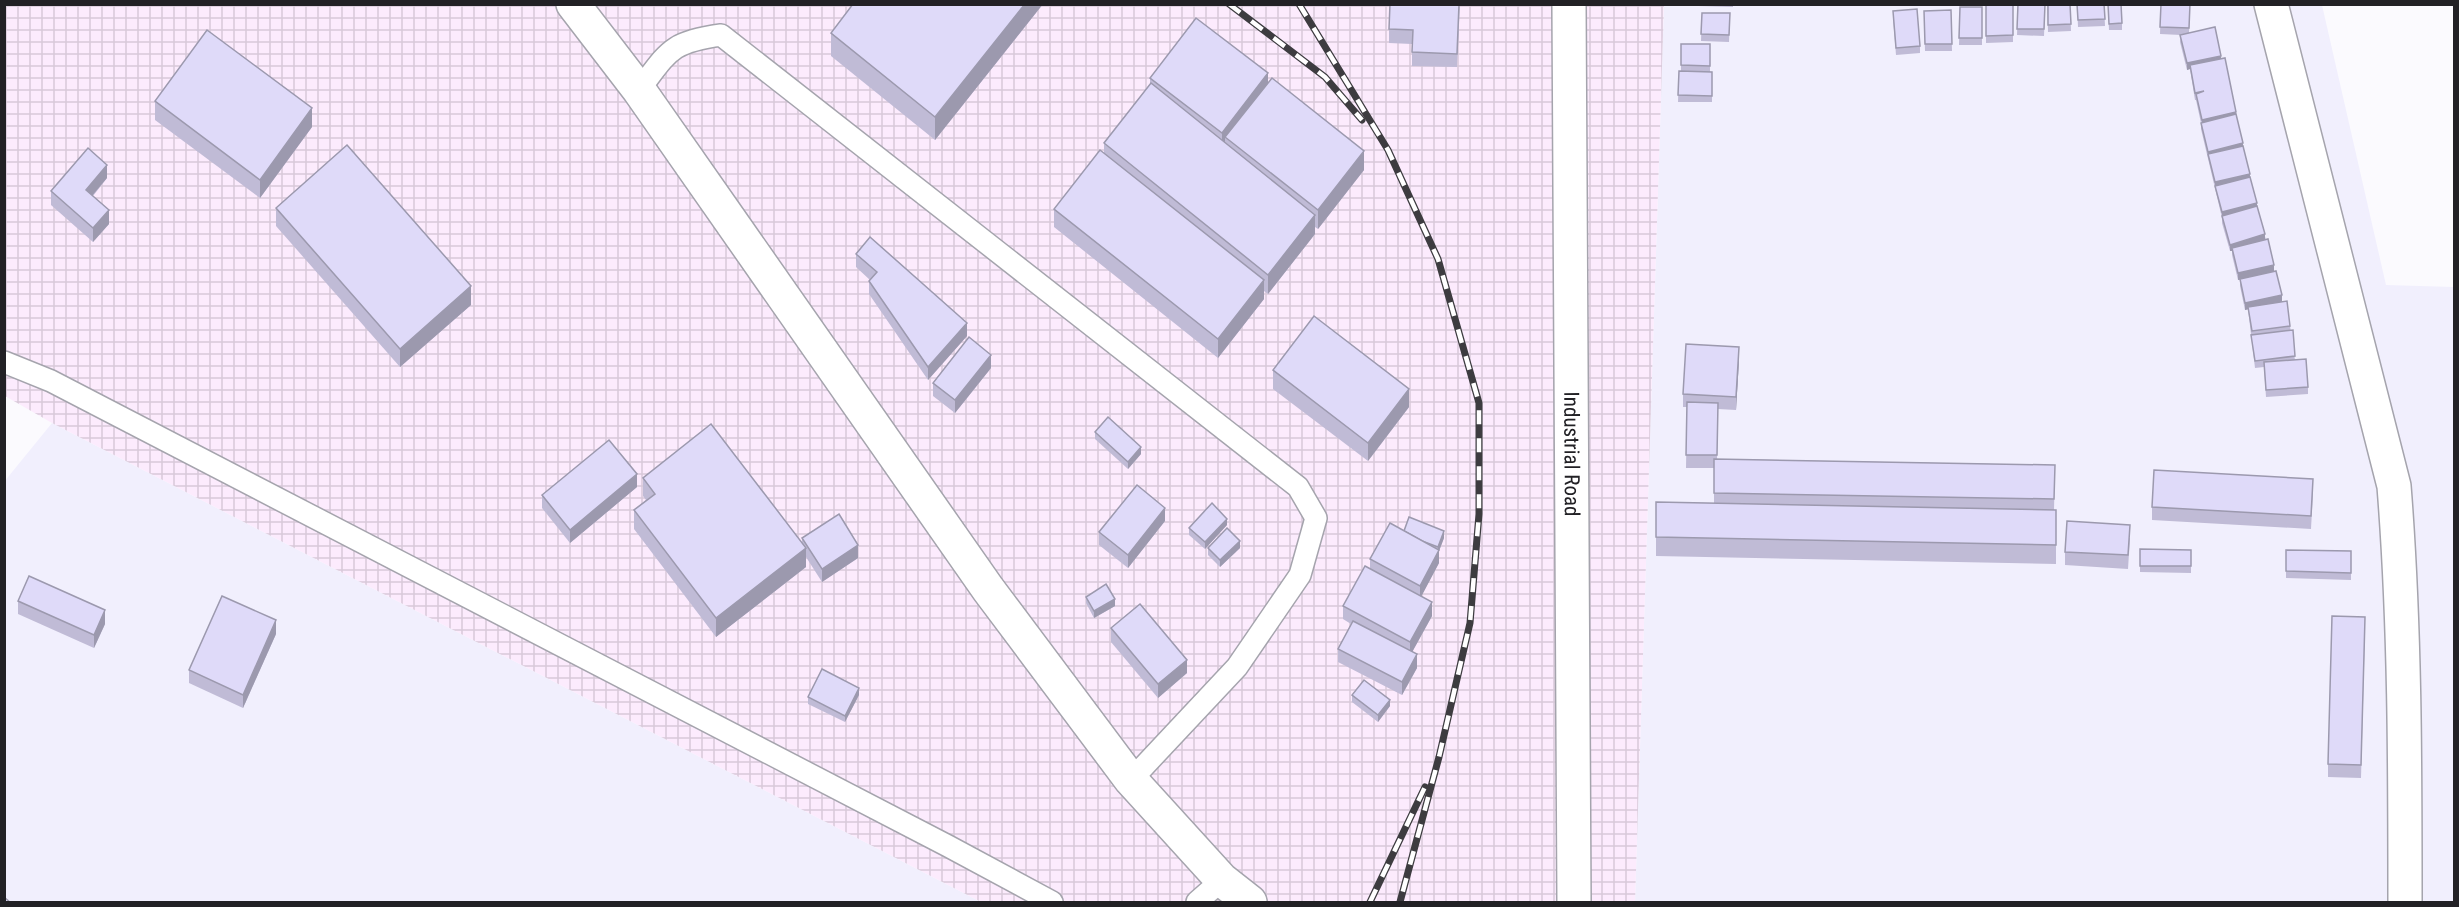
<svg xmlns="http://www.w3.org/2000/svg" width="2459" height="907" font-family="'Roboto Condensed',sans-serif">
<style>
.built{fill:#f1effd}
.industrial{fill:url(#industrial-grid)}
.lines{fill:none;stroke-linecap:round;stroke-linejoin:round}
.service-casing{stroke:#a5a4ad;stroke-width:24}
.minor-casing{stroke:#a5a4ad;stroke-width:36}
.tertiary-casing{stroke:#a5a4ad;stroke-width:36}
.service{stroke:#fff;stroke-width:21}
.minor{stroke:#fff;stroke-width:33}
.tertiary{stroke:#fff;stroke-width:33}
.rail-casing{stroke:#3d3c40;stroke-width:7}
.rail{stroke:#fff;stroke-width:4.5;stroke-dasharray:14;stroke-linecap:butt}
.wall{fill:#c0bbd6}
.shaded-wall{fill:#9c99ae}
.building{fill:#dfdaf9;stroke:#9c99ae;stroke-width:1.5}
.labels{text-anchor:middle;stroke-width:4.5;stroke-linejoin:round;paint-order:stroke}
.street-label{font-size:21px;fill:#222125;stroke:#fff}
</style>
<defs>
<pattern id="industrial-grid" width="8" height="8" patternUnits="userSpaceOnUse" patternTransform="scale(1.5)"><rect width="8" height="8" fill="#fcebfd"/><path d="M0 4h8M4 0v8" fill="none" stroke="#d8c9d9"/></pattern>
</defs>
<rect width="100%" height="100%" fill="#fbfafe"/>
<!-- built -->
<g class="built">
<polygon points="1664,5 2322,5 2386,285 2454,287 2454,902 1635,902"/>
<polygon points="52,423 981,902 5,902 4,482"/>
</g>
<!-- industrial -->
<polygon class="industrial" points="5,5 1664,5 1635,902 981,902 52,423 5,396"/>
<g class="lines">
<defs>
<g id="service">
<path d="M639,90C669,51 670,42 721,35L1298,487L1316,518L1300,575L1237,667L1131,780"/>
<polyline points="4,362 51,381 948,846 1052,902"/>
<polyline points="1197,902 1222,880"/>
</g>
<g id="minor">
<polyline points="573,4 639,90 988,589 1131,780 1222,880 1250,902"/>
<path d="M2271,4L2394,486C2405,624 2405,764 2405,902"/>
</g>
<g id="tertiary">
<path id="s1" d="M1569,4L1574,902"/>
</g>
</defs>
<!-- service casing -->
<use href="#service" class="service-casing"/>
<!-- minor casing -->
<use href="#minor" class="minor-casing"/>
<!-- tertiary casing -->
<use href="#tertiary" class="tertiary-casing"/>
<!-- service -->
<use href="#service" class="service"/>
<!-- minor -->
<use href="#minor" class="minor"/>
<!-- tertiary -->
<use href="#tertiary" class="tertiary"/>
<defs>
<g id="rail">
<polyline points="1229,4 1325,77 1362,120"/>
<polyline points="1299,4 1388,150 1438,259 1479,403 1479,514 1470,623 1439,757 1400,902"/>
<polyline points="1370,902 1425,787"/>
</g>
</defs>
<!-- rail casing -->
<use href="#rail" class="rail-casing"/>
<!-- rail -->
<use href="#rail" class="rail"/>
</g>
<!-- wall -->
<g class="wall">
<polygon points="1043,4 935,140 831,56 831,33"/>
<polygon points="1460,4 1457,67 1412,66 1412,44 1389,43 1389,29"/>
<polygon points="1698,4 1733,4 1733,7 1698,6"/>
<polygon points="1986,4 2013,4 2013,42 1986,43"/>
<polygon points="2018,4 2045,4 2044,36 2017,35"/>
<polygon points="2047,4 2070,4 2071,31 2048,32"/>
<polygon points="2077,4 2104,4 2105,26 2078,27"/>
<polygon points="2161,4 2190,4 2189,33 2221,59 2236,117 2250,177 2274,272 2282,302 2290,326 2295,360 2308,387 2308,394 2266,397 2264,367 2255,368 2248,309 2245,310 2240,286 2240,280 2238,280 2232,255 2232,251 2230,251 2222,223 2222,218 2201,129 2201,123 2196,100 2195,100 2190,69 2187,70 2180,42 2181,35 2160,34"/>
<polygon points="2108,5 2122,23 2122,30 2109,30"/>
<polygon points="1960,7 1982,7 1982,45 1959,45"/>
<polygon points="1951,10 1952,51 1925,51 1924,11"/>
<polygon points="1702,13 1730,13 1729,42 1701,41"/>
<polygon points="1893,18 1920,46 1920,53 1896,55"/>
<polygon points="1681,44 1710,44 1710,72 1712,72 1712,102 1678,102 1679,71 1681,71"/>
<polygon points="1150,78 1268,84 1364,170 1318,229 1315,227 1315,234 1268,294 1264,291 1264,299 1218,358 1054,227 1054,209 1104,153 1104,143 1150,84"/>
<polygon points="155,101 312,127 260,198 155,120"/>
<polygon points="107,178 93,196 109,224 93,242 51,205 51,191"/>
<polygon points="276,208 471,305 400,367 276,226"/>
<polygon points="856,254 967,336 928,380 869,294 869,281 870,280 856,267"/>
<polygon points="1739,360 1736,410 1718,409 1717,459 2055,465 2054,510 2056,510 2056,564 1656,556 1656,502 1714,503 1714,468 1686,468 1687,407 1683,407 1683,394"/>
<polygon points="991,368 955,413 933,396 933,383"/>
<polygon points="1273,370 1409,407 1368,461 1273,389"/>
<polygon points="1095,432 1141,454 1128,469 1095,439"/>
<polygon points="643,478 802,543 802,538 858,558 822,582 806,557 806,567 716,637 634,529 634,510 646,500 643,496"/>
<polygon points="637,487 570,543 542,508 542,495"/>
<polygon points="2313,492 2311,529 2152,520 2152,507"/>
<polygon points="1165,521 1128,568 1099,545 1099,532"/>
<polygon points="1227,525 1205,549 1189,535 1189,528"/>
<polygon points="1444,538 1439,551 1439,563 1421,596 1432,616 1412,652 1417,668 1402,695 1338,662 1338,649 1351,624 1343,619 1343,606 1370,569 1370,559"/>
<polygon points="2130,538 2128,569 2065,565 2065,552"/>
<polygon points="1208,548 1240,548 1220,567 1208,555"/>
<polygon points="2140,549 2191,550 2191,573 2140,572"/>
<polygon points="2286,550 2351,551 2351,580 2286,578"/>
<polygon points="1086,597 1115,606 1094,618 1086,603"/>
<polygon points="18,601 105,624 94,648 18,614"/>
<polygon points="1111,628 1187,673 1158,698 1111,642"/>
<polygon points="2365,631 2361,778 2328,777 2328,764"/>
<polygon points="276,634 243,708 189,683 189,670"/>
<polygon points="859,695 845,722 808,704 808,697"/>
<polygon points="1352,695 1390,706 1378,722 1352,702"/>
</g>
<!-- shaded-wall -->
<g class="shaded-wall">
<polygon points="1025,4 1043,4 935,140 935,117"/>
<polygon points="2221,56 2221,62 2190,65 2190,69 2187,70 2187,63"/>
<polygon points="1268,73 1268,92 1225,137 1225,147 1222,152 1222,133"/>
<polygon points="312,108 312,127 260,198 260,180"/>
<polygon points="2236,112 2236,119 2202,127 2202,120"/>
<polygon points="2243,143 2243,150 2208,155 2208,152"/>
<polygon points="1364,151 1364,170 1318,229 1318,210"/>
<polygon points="107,165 107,178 86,203 86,190"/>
<polygon points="2250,174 2250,181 2215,186 2215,182"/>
<polygon points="2257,203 2257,210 2222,217 2222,212"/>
<polygon points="109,210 109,224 93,242 93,228"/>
<polygon points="1315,215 1315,234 1268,294 1268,275"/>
<polygon points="2265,234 2265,241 2232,248 2232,251 2230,251 2230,245"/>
<polygon points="2274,265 2274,272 2238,280 2238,273"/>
<polygon points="1264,280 1264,299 1218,358 1218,339"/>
<polygon points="471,286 471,305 400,367 400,349"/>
<polygon points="2282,295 2282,302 2245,310 2245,303"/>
<polygon points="967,323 967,336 928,380 928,367"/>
<polygon points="1739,347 1739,360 1736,410 1736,397"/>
<polygon points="991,355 991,368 955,413 955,400"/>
<polygon points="1409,389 1409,407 1368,461 1368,443"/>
<polygon points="1141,447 1141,454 1128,469 1128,462"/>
<polygon points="637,474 637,487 570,543 570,530"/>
<polygon points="1165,508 1165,521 1128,568 1128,555"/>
<polygon points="1227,519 1227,525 1205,549 1205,542"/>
<polygon points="1444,531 1444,538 1439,551 1439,563 1420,599 1420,586 1438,552 1438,547"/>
<polygon points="1240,541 1240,548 1220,567 1220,560"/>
<polygon points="858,545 858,558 822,582 822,569"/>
<polygon points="806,548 806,567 716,637 716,618"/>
<polygon points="1115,599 1115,606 1094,618 1094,611"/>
<polygon points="1432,602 1432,616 1410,656 1410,642"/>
<polygon points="105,610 105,624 94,648 94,635"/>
<polygon points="276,620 276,634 243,708 243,695"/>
<polygon points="1417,654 1417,668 1402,695 1402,682"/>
<polygon points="1187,660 1187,673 1158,698 1158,684"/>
<polygon points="859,688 859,695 845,722 845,716"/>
<polygon points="1390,700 1390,706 1378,722 1378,715"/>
</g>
<!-- building -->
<g class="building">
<polygon points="853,4 1025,4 935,117 831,33"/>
<polygon points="1390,4 1459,4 1457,54 1412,52 1413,30 1389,29"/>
<polygon points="1986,4 2013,4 2013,35 1986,36"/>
<polygon points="2018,4 2045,4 2044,29 2017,29"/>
<polygon points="2048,4 2070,4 2071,24 2048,25"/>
<polygon points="2077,4 2104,4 2105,19 2078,20"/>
<polygon points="2108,4 2121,4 2122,23 2109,24"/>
<polygon points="2161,4 2190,4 2189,28 2160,27"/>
<polygon points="1960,7 1982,7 1982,38 1959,38"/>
<polygon points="1917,9 1920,46 1896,48 1893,11"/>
<polygon points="1951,10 1952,44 1925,44 1924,11"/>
<polygon points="1702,13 1730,13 1729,35 1701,34"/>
<polygon points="1196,18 1268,73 1222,133 1150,78"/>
<polygon points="2215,27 2221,56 2187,63 2180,35"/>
<polygon points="207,30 312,108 260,180 155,101"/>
<polygon points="1681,44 1710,44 1710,66 1681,65"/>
<polygon points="2225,58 2236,112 2202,120 2196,94 2204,91 2195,93 2190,65"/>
<polygon points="1679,71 1712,72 1712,96 1678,95"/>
<polygon points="1272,78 1364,151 1318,210 1225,137"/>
<polygon points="1151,83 1315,215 1268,275 1104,143"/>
<polygon points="2236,114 2243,143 2208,152 2201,123"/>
<polygon points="347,145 471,286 400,349 276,208"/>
<polygon points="2243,146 2250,174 2215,182 2208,154"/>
<polygon points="88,148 107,165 86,190 109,210 93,228 51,191"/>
<polygon points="1100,150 1264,280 1218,339 1054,209"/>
<polygon points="2250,177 2257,203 2222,212 2215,186"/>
<polygon points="2257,206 2265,234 2230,245 2222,216"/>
<polygon points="870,237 967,323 928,367 869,281 877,272 856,254"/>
<polygon points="2268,239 2274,265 2238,273 2232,248"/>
<polygon points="2276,271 2282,295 2245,303 2240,279"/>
<polygon points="2287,301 2290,326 2252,331 2248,307"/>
<polygon points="1314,316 1409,389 1368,443 1273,370"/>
<polygon points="2293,330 2295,356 2255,361 2251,335"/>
<polygon points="969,337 991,355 955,400 933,383"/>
<polygon points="1686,344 1739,347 1736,397 1683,394"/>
<polygon points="2306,359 2308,387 2266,390 2264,362"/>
<polygon points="1687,402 1718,403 1717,455 1686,455"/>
<polygon points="1108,417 1141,447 1128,462 1095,432"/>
<polygon points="711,424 806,548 716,618 634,510 655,494 643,478"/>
<polygon points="609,440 637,474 570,530 542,495"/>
<polygon points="1714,459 2055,465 2054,499 1714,493"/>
<polygon points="2154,470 2313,479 2311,516 2152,507"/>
<polygon points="1137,485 1165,508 1128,555 1099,532"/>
<polygon points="1656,502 2056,510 2056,545 1656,537"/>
<polygon points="1212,503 1227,519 1205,542 1189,528"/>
<polygon points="839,514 858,545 822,569 802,538"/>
<polygon points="1409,517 1444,531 1438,547 1422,541 1404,531"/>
<polygon points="2067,521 2130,525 2128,555 2065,552"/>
<polygon points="1390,523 1439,550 1420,586 1370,559"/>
<polygon points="1227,528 1240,541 1220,560 1208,548"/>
<polygon points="2140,549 2191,550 2191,566 2140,566"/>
<polygon points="2286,550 2351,551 2351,573 2286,571"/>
<polygon points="1365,566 1432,602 1410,642 1343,606"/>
<polygon points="29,576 105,610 94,635 18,601"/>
<polygon points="1106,584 1115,599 1094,611 1086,597"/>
<polygon points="222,596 276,620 243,695 189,670"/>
<polygon points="1140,604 1187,660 1158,684 1111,628"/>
<polygon points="2332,616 2365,617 2361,765 2328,764"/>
<polygon points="1353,621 1417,654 1402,682 1338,649"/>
<polygon points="822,669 859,688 845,716 808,697"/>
<polygon points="1364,680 1390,700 1378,715 1352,695"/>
<polygon points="4,897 11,903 4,903"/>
</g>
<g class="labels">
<!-- street labels -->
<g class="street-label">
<text dy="7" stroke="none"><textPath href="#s1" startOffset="450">Industrial Road</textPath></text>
</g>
</g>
<!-- border -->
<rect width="2459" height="907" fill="none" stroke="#222125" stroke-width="12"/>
</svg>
